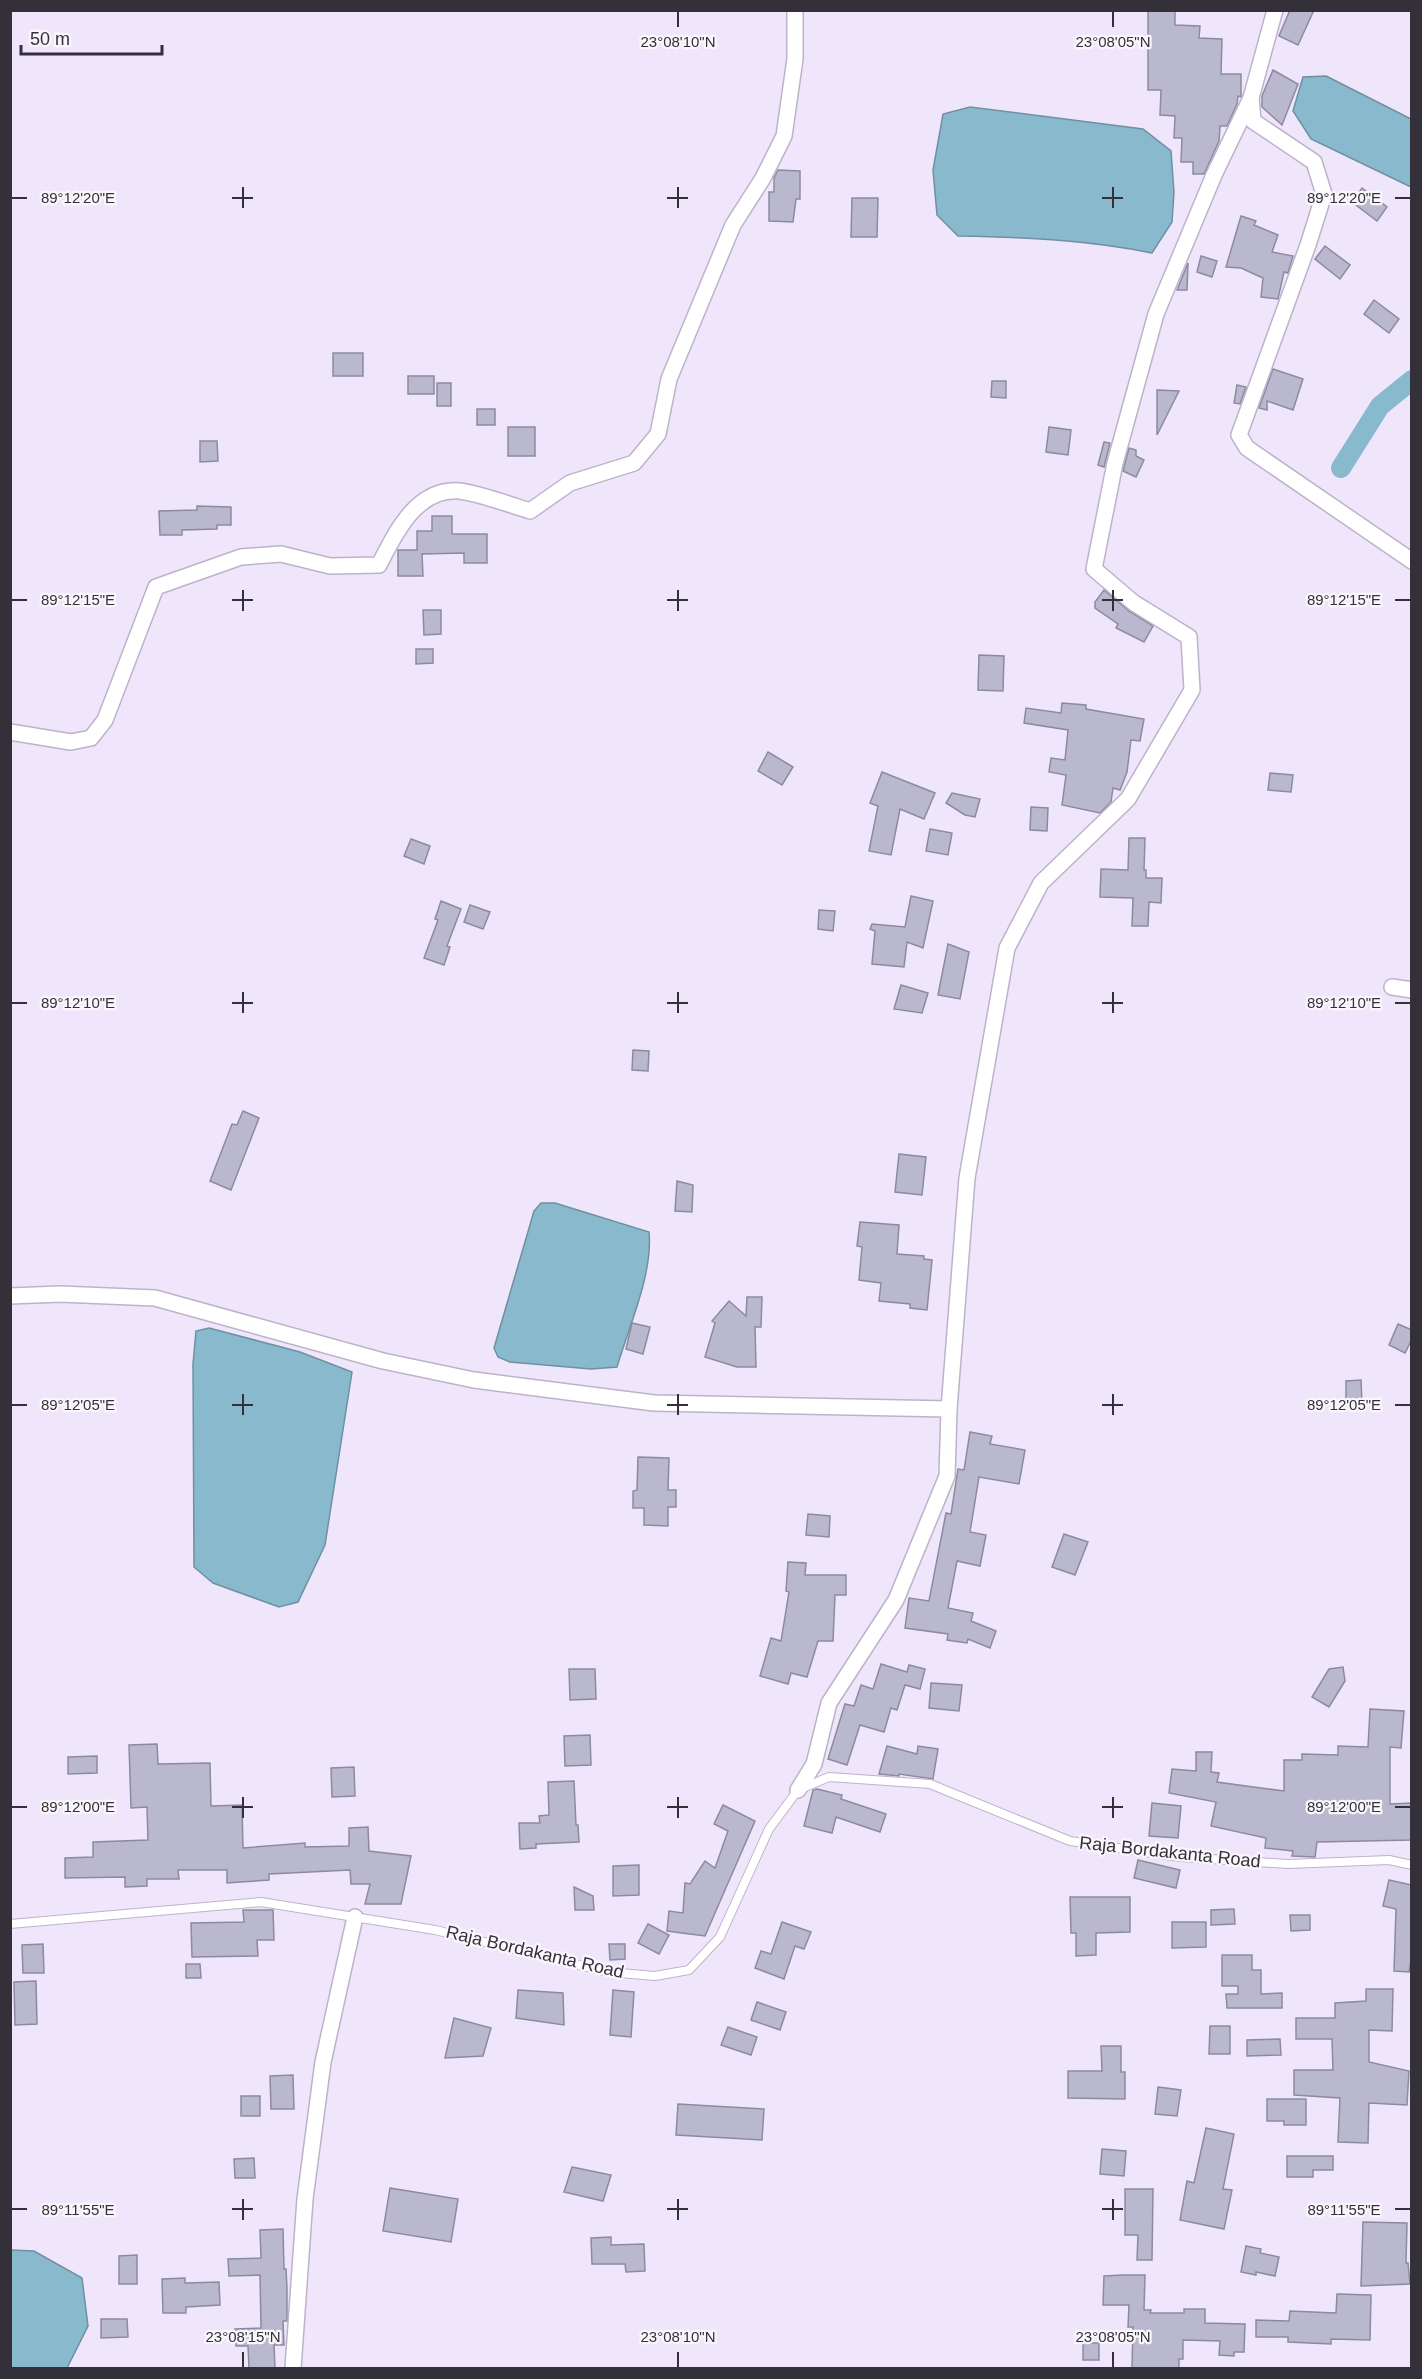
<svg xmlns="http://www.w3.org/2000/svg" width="1422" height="2379" font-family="Helvetica,sans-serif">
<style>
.water{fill:#89b9cd;stroke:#7090a1;stroke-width:1.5}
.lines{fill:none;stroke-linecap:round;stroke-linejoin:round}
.canal{stroke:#89b9cd;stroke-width:20}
.building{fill:#bab8cf;stroke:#8c8a9f;stroke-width:1.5}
.service-casing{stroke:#bdb3c9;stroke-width:10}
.minor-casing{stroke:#bdb3c9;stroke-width:18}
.service{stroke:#fff;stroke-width:8}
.minor{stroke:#fff;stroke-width:15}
.ticks{fill:none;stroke:#343039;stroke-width:2}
.labels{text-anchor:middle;stroke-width:4.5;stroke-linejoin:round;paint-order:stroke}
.street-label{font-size:18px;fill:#343039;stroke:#f9f7fc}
.ticks-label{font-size:15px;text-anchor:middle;fill:#343039;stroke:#f9f7fc;stroke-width:4.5;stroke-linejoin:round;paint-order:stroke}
</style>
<rect width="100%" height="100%" fill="#f0e6fc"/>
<!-- water -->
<g class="water">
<polygon points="1326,76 1411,119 1411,187 1311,139 1293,111 1303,77"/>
<path d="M970,107L1143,129L1171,151L1174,192L1172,222L1152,253C1088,240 1023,237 958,236L937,215L933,170L943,114Z"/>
<path d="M541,1203H555L649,1232C653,1274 629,1326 617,1367L591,1369L510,1362L498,1357L494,1348L534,1211Z"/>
<polygon points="209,1328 300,1352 352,1372 325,1545 298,1602 279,1607 213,1583 194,1567 193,1364 196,1331"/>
<polygon points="11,2250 34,2251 82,2278 88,2326 67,2368 11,2368"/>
</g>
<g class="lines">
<!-- canal -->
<polyline class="canal" points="1341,468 1380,406 1412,380"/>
</g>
<!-- building -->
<g class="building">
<polygon points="1148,10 1175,10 1175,25 1200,26 1199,38 1222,39 1221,74 1241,74 1241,97 1238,96 1237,104 1227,126 1220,126 1219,141 1204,174 1193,174 1193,162 1181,162 1182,138 1174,138 1175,116 1160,115 1161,90 1148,90"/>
<polygon points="1290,10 1314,10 1298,45 1279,36"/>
<polygon points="1273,70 1298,84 1282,125 1262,107 1262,96"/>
<polygon points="778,170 800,171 800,199 796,199 793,222 769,221 769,192 774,192 774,178"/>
<polygon points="1362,188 1387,207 1377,221 1352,202"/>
<polygon points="852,198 878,198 877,237 851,237"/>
<polygon points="1241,216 1256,221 1254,225 1278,235 1272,252 1293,256 1288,273 1284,272 1278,299 1261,297 1263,278 1241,268 1226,267"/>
<polygon points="1325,246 1350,265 1340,279 1315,259"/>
<polygon points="1201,256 1217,261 1212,277 1197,272"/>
<polygon points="1188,263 1187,290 1177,290"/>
<polygon points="1374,300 1399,319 1389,333 1364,314"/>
<rect x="333" y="353" width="30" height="23"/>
<polygon points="1273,369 1303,379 1293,410 1267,401 1267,410 1259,408"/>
<rect x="408" y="376" width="26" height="18"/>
<polygon points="992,381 1006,381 1006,398 991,397"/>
<rect x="437" y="383" width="14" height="23"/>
<polygon points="1237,385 1246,387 1240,404 1234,403"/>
<polygon points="1157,390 1179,391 1157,435"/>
<rect x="477" y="409" width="18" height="16"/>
<rect x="508" y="427" width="27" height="29"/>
<polygon points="1049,427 1071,430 1068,455 1046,452"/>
<polygon points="200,441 217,441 218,461 200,462"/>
<polygon points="1104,442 1110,443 1104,467 1098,465"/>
<polygon points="1129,448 1136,450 1136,456 1144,460 1136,477 1123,471"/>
<polygon points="197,506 231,507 231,525 217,525 217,529 182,530 182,535 160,535 159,511 197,510"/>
<polygon points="432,516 452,516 452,534 487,534 487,563 464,563 464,553 422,554 423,576 398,576 398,550 417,550 417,531 432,531"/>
<polygon points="1104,590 1129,611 1153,626 1144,642 1116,628 1118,624 1095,608 1095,602"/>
<polygon points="423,610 441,610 441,634 424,635"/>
<polygon points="416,649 433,649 433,663 416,664"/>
<polygon points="979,655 1004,656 1003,691 978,690"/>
<polygon points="1062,703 1086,705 1086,709 1144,719 1140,741 1131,740 1127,772 1120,790 1113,788 1111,802 1100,813 1062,805 1066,775 1049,772 1051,758 1065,760 1068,730 1024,723 1026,708 1061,713"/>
<polygon points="768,752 793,767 782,785 758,771"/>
<polygon points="882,772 935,793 924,819 900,809 891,855 869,851 878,806 870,803"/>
<polygon points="1270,773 1293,775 1291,792 1268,790"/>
<polygon points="952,793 980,799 975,817 965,815 946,803"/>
<polygon points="1031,807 1048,808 1047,831 1030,830"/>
<polygon points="930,829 952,833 948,855 926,851"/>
<polygon points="1129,838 1145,838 1144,870 1146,870 1146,878 1162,878 1161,903 1149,902 1148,926 1132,926 1133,898 1100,897 1101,869 1128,870"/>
<polygon points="411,839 430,846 424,864 404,856"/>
<polygon points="911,896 933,901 923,948 907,942 904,967 872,964 875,931 870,929 872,924 905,927"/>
<polygon points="441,901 461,909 447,946 450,947 444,965 424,958 438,920 435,919"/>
<polygon points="470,905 490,912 483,929 464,922"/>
<polygon points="819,910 835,911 833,931 818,929"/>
<polygon points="948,944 969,952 960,999 938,995"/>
<polygon points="901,985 928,993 922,1013 894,1009"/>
<polygon points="633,1050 649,1051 648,1071 632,1070"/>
<polygon points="243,1111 259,1118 231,1190 210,1181 232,1124 237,1125"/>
<polygon points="899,1154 926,1157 922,1195 895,1192"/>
<polygon points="677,1181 693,1185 692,1212 675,1211"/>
<polygon points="860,1222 899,1225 897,1254 924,1256 924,1259 932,1260 927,1310 910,1308 910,1304 879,1301 881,1283 859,1280 862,1247 857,1246"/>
<polygon points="747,1297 762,1297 761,1327 755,1327 756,1367 737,1367 705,1357 715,1323 712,1321 729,1301 746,1316"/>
<polygon points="632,1323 650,1327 643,1354 626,1349"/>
<polygon points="1398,1324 1412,1330 1412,1339 1405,1353 1389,1345"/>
<polygon points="1361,1380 1362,1404 1346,1404 1346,1381"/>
<polygon points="970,1432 992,1436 990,1444 1025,1450 1019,1484 979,1477 970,1532 986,1535 980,1566 957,1561 948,1608 973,1613 971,1621 996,1631 990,1648 968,1639 967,1643 947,1640 948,1634 905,1628 909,1598 929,1601 946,1513 951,1514 958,1469 964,1470"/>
<polygon points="638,1457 669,1458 668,1490 676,1490 676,1507 668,1507 668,1526 644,1525 644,1508 633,1508 633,1491 637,1490"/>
<polygon points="808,1514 830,1516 829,1537 806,1535"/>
<polygon points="1064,1534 1088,1542 1075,1575 1052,1567"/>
<polygon points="788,1562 806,1563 805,1575 846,1575 846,1595 835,1595 833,1641 818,1641 807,1677 791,1673 788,1684 760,1676 771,1638 781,1641 789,1592 786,1591"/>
<polygon points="881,1664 907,1672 909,1665 925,1669 920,1689 905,1685 897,1710 891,1708 884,1732 860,1725 847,1765 828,1759 845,1704 854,1706 861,1685 873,1689"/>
<polygon points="1343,1667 1345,1681 1329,1707 1312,1697 1329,1669"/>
<polygon points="569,1669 595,1669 596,1699 570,1700"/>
<polygon points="931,1683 962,1685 959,1711 929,1708"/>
<polygon points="1370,1709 1404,1711 1401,1748 1390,1747 1390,1804 1411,1803 1411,1840 1317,1842 1315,1857 1292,1856 1293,1851 1265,1848 1266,1838 1211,1826 1216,1802 1169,1793 1172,1769 1196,1771 1196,1752 1212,1752 1211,1772 1219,1773 1217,1782 1284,1791 1284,1760 1302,1760 1302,1754 1338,1755 1338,1746 1368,1747"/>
<polygon points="590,1735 591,1765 565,1766 564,1736"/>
<polygon points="157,1744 158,1764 210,1763 211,1806 242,1805 243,1848 305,1843 305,1847 349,1846 349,1828 368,1827 369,1851 411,1856 401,1904 365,1904 370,1884 351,1884 350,1870 269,1874 269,1880 227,1883 227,1870 178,1870 179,1879 147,1879 147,1886 125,1887 125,1877 65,1878 65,1858 93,1857 93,1842 148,1840 147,1807 131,1808 129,1745"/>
<polygon points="887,1746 917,1754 918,1746 938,1749 933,1779 899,1774 899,1776 879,1774"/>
<polygon points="97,1756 97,1773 68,1774 68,1757"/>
<polygon points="354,1767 355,1796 332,1797 331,1768"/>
<polygon points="574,1781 576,1825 578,1825 579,1842 536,1844 536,1848 520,1849 519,1823 540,1823 539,1816 549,1815 548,1782"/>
<polygon points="817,1789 842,1795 841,1799 886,1814 880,1832 836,1817 832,1833 804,1826 813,1790"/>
<polygon points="1152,1803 1181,1806 1178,1838 1149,1836"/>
<polygon points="723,1805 755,1821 705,1936 667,1931 669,1911 683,1913 685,1883 690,1884 705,1861 715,1868 728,1831 714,1824"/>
<polygon points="1138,1860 1180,1870 1176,1888 1134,1878"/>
<polygon points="639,1865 639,1895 613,1896 613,1866"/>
<polygon points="1389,1880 1412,1885 1412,1953 1409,1972 1394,1971 1396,1909 1383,1906"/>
<polygon points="574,1887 593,1896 594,1910 575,1910"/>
<polygon points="1070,1897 1130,1897 1130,1932 1096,1933 1096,1955 1076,1956 1076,1933 1071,1933"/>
<polygon points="1234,1909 1235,1924 1211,1925 1211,1910"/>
<polygon points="243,1910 273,1910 274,1940 257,1940 258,1956 192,1957 191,1923 244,1922"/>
<polygon points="1290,1915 1310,1915 1310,1930 1291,1931"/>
<polygon points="782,1922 811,1932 804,1949 795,1946 784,1979 755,1968 761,1951 771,1954"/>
<polygon points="1172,1922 1206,1922 1206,1947 1172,1948"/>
<polygon points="648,1924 669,1935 659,1954 638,1943"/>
<polygon points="43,1944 44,1973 23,1973 22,1945"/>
<polygon points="609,1944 625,1944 625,1959 610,1960"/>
<polygon points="1222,1955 1252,1955 1252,1970 1261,1970 1261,1994 1282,1993 1282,2008 1227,2008 1226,1994 1238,1994 1238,1986 1222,1986"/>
<polygon points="186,1964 200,1964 201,1978 186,1978"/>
<polygon points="36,1981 37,2024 15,2025 14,1982"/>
<polygon points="1366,1989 1393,1989 1392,2031 1369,2030 1369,2062 1409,2071 1407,2105 1369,2103 1368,2143 1338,2142 1340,2098 1294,2095 1294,2070 1333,2070 1332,2039 1296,2039 1296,2018 1335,2018 1335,2003 1366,2001"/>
<polygon points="518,1990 563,1993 564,2025 516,2018"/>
<polygon points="613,1990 634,1992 631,2037 610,2035"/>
<polygon points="757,2002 786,2012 780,2030 751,2020"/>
<polygon points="454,2018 491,2028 483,2056 445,2058"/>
<polygon points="1210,2026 1230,2026 1230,2054 1209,2054"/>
<polygon points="728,2027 757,2037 751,2055 721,2045"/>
<polygon points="1280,2039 1281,2055 1247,2056 1247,2040"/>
<polygon points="1101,2046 1121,2046 1121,2072 1125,2072 1125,2099 1068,2098 1068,2071 1102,2071"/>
<polygon points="293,2075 294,2109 271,2109 270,2076"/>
<polygon points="1158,2087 1181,2090 1177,2116 1155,2114"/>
<rect x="241" y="2096" width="19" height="20"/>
<polygon points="1267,2099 1306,2099 1306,2125 1284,2125 1284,2121 1267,2121"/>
<polygon points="678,2104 764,2109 762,2140 676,2135"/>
<polygon points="1206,2128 1234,2134 1223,2189 1232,2190 1224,2229 1180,2220 1187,2181 1194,2183"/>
<polygon points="1102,2149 1126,2151 1124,2176 1100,2174"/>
<polygon points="1287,2156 1333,2156 1333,2170 1313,2170 1313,2177 1287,2177"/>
<polygon points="254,2158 255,2178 235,2178 234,2159"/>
<polygon points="572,2167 611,2175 603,2201 564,2192"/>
<polygon points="390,2188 458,2199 451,2242 383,2231"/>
<polygon points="1125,2189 1153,2189 1152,2260 1137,2260 1138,2235 1125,2235"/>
<polygon points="1363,2222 1407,2223 1406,2263 1408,2263 1410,2284 1361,2286"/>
<polygon points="283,2229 284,2269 286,2269 287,2288 287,2321 283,2321 284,2345 274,2345 275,2368 249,2368 248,2346 236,2346 235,2329 261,2328 260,2275 229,2276 228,2259 261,2258 260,2230"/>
<polygon points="611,2237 611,2245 644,2244 645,2271 626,2272 625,2264 592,2264 591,2238"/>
<polygon points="1246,2246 1261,2249 1260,2253 1279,2257 1275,2276 1256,2272 1256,2275 1241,2272"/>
<polygon points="137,2255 137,2284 119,2284 119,2256"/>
<polygon points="1124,2275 1145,2275 1144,2310 1151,2310 1150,2313 1184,2313 1184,2309 1205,2309 1205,2323 1245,2324 1244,2352 1234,2352 1234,2356 1219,2355 1220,2341 1183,2340 1183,2359 1179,2359 1179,2368 1132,2368 1133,2327 1128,2327 1129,2305 1103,2305 1104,2276"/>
<polygon points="185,2278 185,2283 219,2282 220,2305 186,2307 186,2313 163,2313 162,2279"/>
<polygon points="1337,2294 1371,2295 1370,2340 1331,2339 1331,2344 1288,2342 1288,2337 1256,2337 1256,2320 1289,2321 1290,2311 1336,2313"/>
<polygon points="101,2319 127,2319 128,2337 101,2338"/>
<rect x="1083" y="2343" width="16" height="17"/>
</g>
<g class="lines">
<defs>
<polyline id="service" points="10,1924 261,1902 435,1930 608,1972 655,1976 689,1970 720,1937 769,1829 798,1790 829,1777 930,1784 1070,1841 1180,1857 1288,1864 1389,1860 1412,1865"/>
<g id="minor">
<polyline points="1275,10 1251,98 1253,121 1314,162 1324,194 1308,245 1239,435 1247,448 1412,561"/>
<path d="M10,732L71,742L91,738L105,720L156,587L241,557L281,554L330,566L379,565C395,534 416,488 459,491C478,493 511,505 530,511L570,483L634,463L658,434L669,379L733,225L763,178L784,136L795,59V10"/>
<polyline points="1392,987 1412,990"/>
<polyline points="10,1296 60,1294 155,1298 383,1361 474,1380 654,1403 949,1409 947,1476 896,1600 829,1703 814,1764 798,1790"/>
<polyline points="949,1409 967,1178 1007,948 1041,883 1128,799 1192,690 1189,637 1134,603 1094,569 1115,463 1156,314 1214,175 1251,98"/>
<polyline points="293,2368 305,2199 323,2062 355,1917"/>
</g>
</defs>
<!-- service casing -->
<use href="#service" class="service-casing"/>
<!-- minor casing -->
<use href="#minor" class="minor-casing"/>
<!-- service -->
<use href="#service" class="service"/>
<!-- minor -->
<use href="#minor" class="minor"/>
</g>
<!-- ticks -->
<path class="ticks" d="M678,12V27M1113,12V27M243,187V208M678,187V208M1113,187V208M12,198H27M232,198H253M667,198H688M1102,198H1123M1395,198H1410M243,590V611M678,590V611M1113,590V611M12,600H27M232,600H253M667,600H688M1102,600H1123M1395,600H1410M243,992V1013M678,992V1013M1113,992V1013M12,1003H27M232,1003H253M667,1003H688M1102,1003H1123M1395,1003H1410M243,1394V1415M678,1394V1415M1113,1394V1415M12,1405H27M232,1405H253M667,1405H688M1102,1405H1123M1395,1405H1410M243,1797V1818M678,1797V1818M1113,1797V1818M12,1807H27M232,1807H253M667,1807H688M1102,1807H1123M1395,1807H1410M243,2199V2220M678,2199V2220M1113,2199V2220M12,2209H27M232,2209H253M667,2209H688M1102,2209H1123M1395,2209H1410M243,2352V2367M678,2352V2367M1113,2352V2367"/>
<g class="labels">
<!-- street labels -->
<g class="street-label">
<text transform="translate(1170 1852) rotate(6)" y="6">Raja Bordakanta Road</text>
<text transform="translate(535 1952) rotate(13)" y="6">Raja Bordakanta Road</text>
</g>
</g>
<g class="ticks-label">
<text x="678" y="47">23°08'10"N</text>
<text x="1113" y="47">23°08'05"N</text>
<text x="1344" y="203">89°12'20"E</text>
<text x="78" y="203">89°12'20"E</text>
<text x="1344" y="605">89°12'15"E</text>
<text x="78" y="605">89°12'15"E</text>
<text x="78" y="1008">89°12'10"E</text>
<text x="1344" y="1008">89°12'10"E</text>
<text x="1344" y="1410">89°12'05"E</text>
<text x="78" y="1410">89°12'05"E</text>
<text x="1344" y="1812">89°12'00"E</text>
<text x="78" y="1812">89°12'00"E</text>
<text x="78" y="2215">89°11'55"E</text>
<text x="1344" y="2215">89°11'55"E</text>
<text x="243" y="2342">23°08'15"N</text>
<text x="678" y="2342">23°08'10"N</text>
<text x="1113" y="2342">23°08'05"N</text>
</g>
<!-- border -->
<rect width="1422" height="2379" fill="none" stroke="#343039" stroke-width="24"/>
<!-- scale -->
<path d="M21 45v9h141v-9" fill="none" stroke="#343039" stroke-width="3"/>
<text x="30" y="45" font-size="18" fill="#343039" stroke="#f9f7fc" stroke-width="4.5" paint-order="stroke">50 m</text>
</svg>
